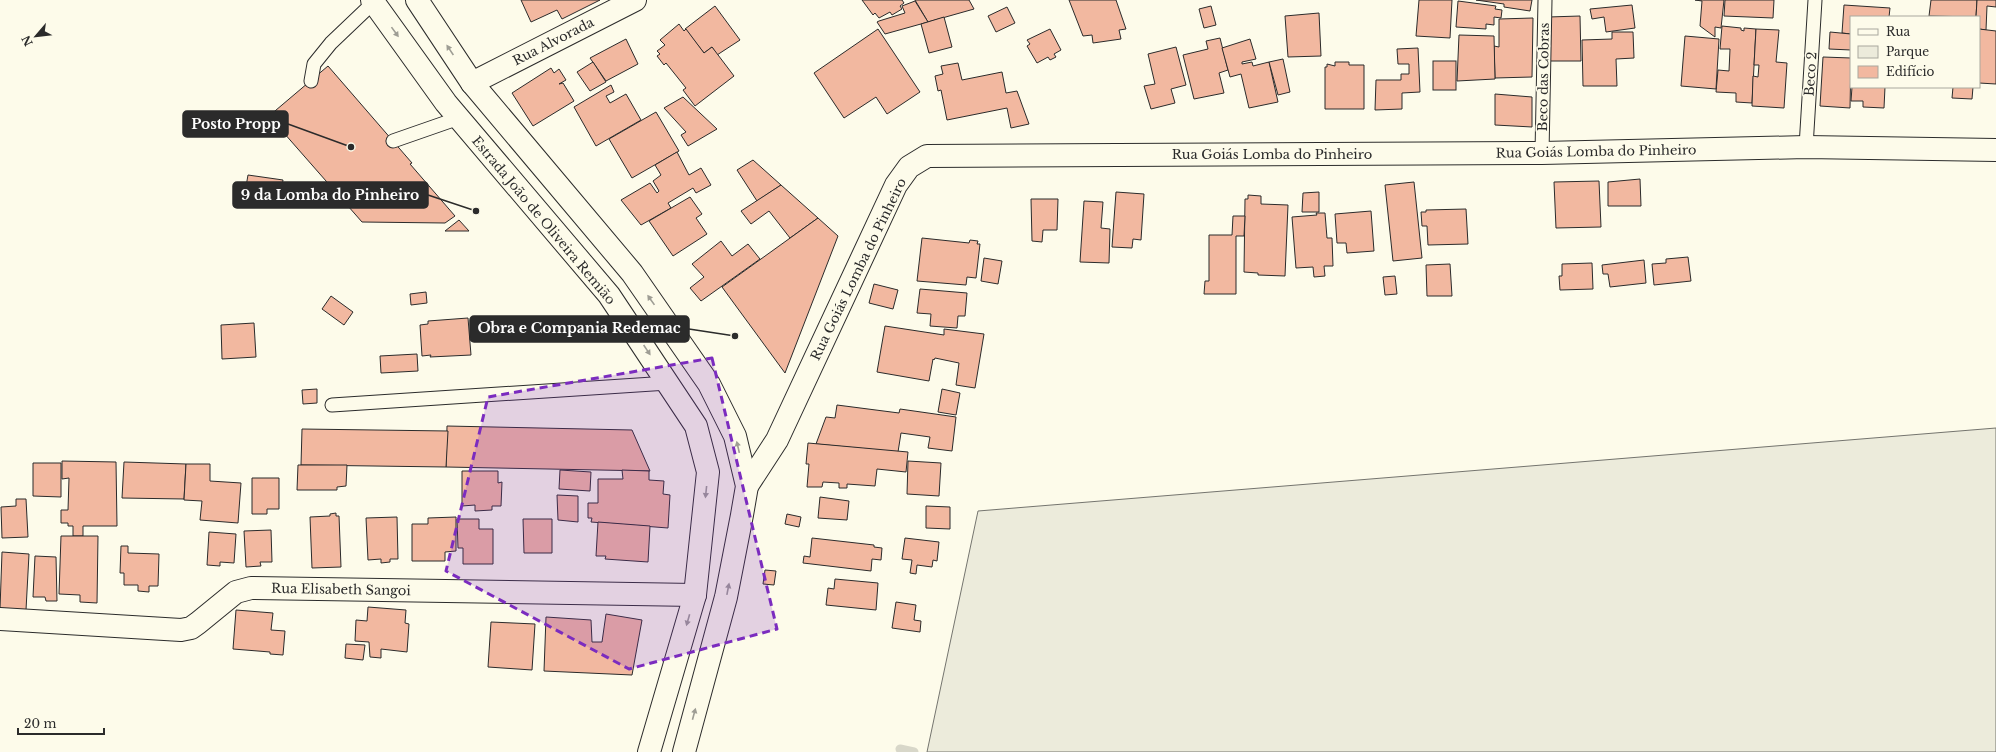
<svg xmlns="http://www.w3.org/2000/svg" width="1996" height="752" font-family="'Libre Baskerville',serif">
<style>
.green{fill:#ecebdb;stroke:#74746e}
.lines{fill:none;stroke-linecap:round;stroke-linejoin:round}
.stream{stroke:#d8d7c9;stroke-width:9}
.building{fill:#f2b8a0;stroke:#2b2b2b}
.lane-casing{stroke:#2b2b2b;stroke-width:15}
.street-casing{stroke:#2b2b2b;stroke-width:24}
.secondary-casing{stroke:#2b2b2b;stroke-width:24}
.lane{stroke:#fdfbea;stroke-width:13}
.street{stroke:#fdfbea;stroke-width:22}
.secondary{stroke:#fdfbea;stroke-width:22}
.oneway{fill:#9e9d94}
.marked{fill:#7b2cbf;fill-opacity:0.2;stroke:#7b2cbf;stroke-width:3;stroke-dasharray:8 5;stroke-linejoin:round}
.labels{text-anchor:middle;stroke-width:3;stroke-linejoin:round;paint-order:stroke}
.street-label{font-size:13px;fill:#2b2b2b;stroke:#fdfbea}
.leader{fill:none;stroke:#2b2b2b;stroke-width:1.5}
.callout-dot{fill:#2b2b2b;stroke:#fdfbea;stroke-width:1.5}
.callout{fill:#2b2b2b;stroke:#2b2b2b;stroke-width:1.5}
.callout-label{font-size:14px;text-anchor:middle;font-weight:bold;fill:#fff}
</style>
<rect width="100%" height="100%" fill="#fdfbea"/>
<!-- green -->
<polygon class="green" points="1996,428 1996,752 927,752 978,511"/>
<g class="lines">
<!-- stream -->
<polyline class="stream" points="900,749 914,752"/>
</g>
<!-- building -->
<g class="building">
<polygon points="521,0 600,0 562,19 557,10 531,22"/>
<polygon points="862,0 902,0 904,3 900,6 902,9 892,15 890,12 879,18 875,13 873,15"/>
<polygon points="915,0 969,0 974,9 928,22"/>
<polygon points="1069,0 1116,0 1126,29 1119,30 1121,39 1093,43 1092,35 1083,36"/>
<polygon points="1419,0 1452,0 1450,38 1416,36"/>
<polygon points="1476,0 1532,0 1530,11 1504,7 1504,4"/>
<polygon points="1695,0 1724,0 1721,28 1715,27 1715,37 1700,26 1702,1"/>
<polygon points="1725,0 1774,0 1773,18 1724,16"/>
<polygon points="1931,0 1977,0 1976,17 1929,16"/>
<polygon points="1977,0 1996,0 1996,7 1987,6 1986,30 1979,29 1979,17 1976,17"/>
<polygon points="915,1 928,22 885,34 877,22 879,21 905,13 902,6"/>
<polygon points="1458,1 1496,6 1495,9 1502,10 1501,18 1494,17 1494,25 1486,24 1486,29 1456,27"/>
<polygon points="1632,5 1635,28 1606,32 1604,17 1592,19 1590,9"/>
<polygon points="1844,5 1890,8 1889,17 1851,17 1851,34 1842,33"/>
<polygon points="715,6 740,40 717,55 712,47 704,53 685,29"/>
<polygon points="1211,6 1216,25 1204,28 1199,9"/>
<polygon points="1007,7 1015,23 996,32 988,16"/>
<polygon points="1319,13 1321,56 1288,57 1285,16"/>
<polygon points="1580,16 1581,61 1549,61 1548,17"/>
<polygon points="944,17 952,47 929,53 921,24"/>
<polygon points="1533,18 1532,77 1495,78 1494,46 1499,47 1499,19"/>
<polygon points="679,24 684,31 686,29 704,53 712,47 734,76 695,106 683,90 686,88 666,63 664,65 657,56 660,54 657,51 665,45 660,40"/>
<polygon points="1722,26 1741,28 1741,30 1744,31 1744,28 1756,29 1752,103 1736,102 1736,93 1716,92 1718,70 1729,71 1730,49 1720,49"/>
<polygon points="878,29 920,92 887,114 876,97 844,118 814,73"/>
<polygon points="1050,29 1061,50 1054,54 1056,57 1050,60 1048,57 1037,63 1027,46 1030,44 1027,40"/>
<polygon points="1756,29 1779,30 1776,62 1787,63 1784,108 1752,106 1753,76 1758,77 1759,65 1754,65"/>
<polygon points="1979,29 1996,31 1996,84 1979,83"/>
<polygon points="1612,32 1633,32 1634,58 1616,59 1617,86 1583,86 1582,40 1612,39"/>
<polygon points="1830,32 1851,34 1851,50 1829,49"/>
<polygon points="1459,35 1494,36 1495,79 1457,81"/>
<polygon points="1685,36 1719,39 1716,89 1681,86"/>
<polygon points="1220,38 1228,70 1219,73 1224,93 1194,99 1183,55 1208,49 1206,41"/>
<polygon points="626,39 638,64 606,81 590,58"/>
<polygon points="1250,39 1256,59 1242,62 1242,64 1252,62 1253,66 1269,62 1278,102 1249,108 1241,74 1230,77 1222,48"/>
<polygon points="1176,47 1186,85 1171,89 1175,103 1151,109 1144,86 1155,84 1148,54"/>
<polygon points="1418,48 1420,92 1402,93 1402,109 1375,110 1376,80 1401,80 1401,74 1409,74 1409,64 1398,64 1397,49"/>
<polygon points="1823,57 1851,58 1850,108 1820,106"/>
<polygon points="1283,59 1290,92 1278,95 1269,62"/>
<rect x="1433" y="61" width="23" height="29"/>
<polygon points="593,62 606,82 590,91 577,72"/>
<polygon points="1335,62 1349,62 1349,65 1364,65 1364,109 1325,109 1325,67 1327,67 1327,64 1335,66"/>
<polygon points="958,63 962,80 1002,72 1006,93 1017,91 1029,124 1011,128 1007,108 947,120 941,90 938,91 935,76 943,74 941,66"/>
<polygon points="328,66 412,163 410,164 455,216 445,223 362,222 269,116"/>
<polygon points="551,68 554,73 559,69 566,80 559,84 563,83 574,101 533,126 512,93"/>
<polygon points="611,85 614,92 606,96 610,103 626,94 641,120 596,146 574,107"/>
<polygon points="1852,87 1885,87 1884,108 1863,107 1863,101 1851,101"/>
<polygon points="1953,87 1973,87 1972,99 1952,98"/>
<polygon points="1495,94 1532,97 1532,127 1495,125"/>
<polygon points="683,97 717,129 688,146 681,135 686,132 664,108"/>
<polygon points="656,112 679,151 632,178 609,139"/>
<polygon points="677,152 689,175 701,168 711,185 696,193 693,188 668,203 671,208 641,225 621,200 650,183 657,193 659,191 653,181 661,175 655,165"/>
<polygon points="753,160 781,185 757,201 737,170"/>
<polygon points="248,175 283,180 279,204 244,198"/>
<polygon points="1640,179 1641,206 1608,206 1608,182"/>
<polygon points="1599,181 1601,227 1556,228 1554,182"/>
<polygon points="1414,182 1422,258 1393,261 1385,185"/>
<polygon points="781,185 818,218 790,238 769,211 751,224 741,211"/>
<polygon points="1116,192 1144,194 1141,240 1133,239 1132,248 1112,247"/>
<polygon points="1319,192 1319,212 1302,212 1303,193"/>
<polygon points="1248,195 1261,196 1261,204 1288,205 1285,276 1258,275 1258,273 1244,272 1245,199 1248,199"/>
<polygon points="690,197 702,214 696,218 707,234 673,256 649,221"/>
<polygon points="1031,199 1058,199 1057,230 1043,230 1042,242 1032,241"/>
<polygon points="1084,201 1103,202 1101,228 1110,229 1109,263 1080,262"/>
<polygon points="1466,209 1468,244 1428,245 1427,226 1422,226 1421,212 1426,212 1426,210"/>
<polygon points="1371,211 1374,251 1347,253 1346,243 1337,243 1335,214"/>
<polygon points="1316,213 1325,213 1327,238 1332,238 1333,266 1324,266 1325,276 1314,277 1313,267 1296,268 1292,217 1317,215"/>
<polygon points="1233,216 1245,216 1244,236 1236,236 1236,294 1204,294 1205,281 1209,281 1209,235 1232,235"/>
<polygon points="818,218 838,236 785,373 722,287"/>
<polygon points="459,220 469,231 445,231"/>
<polygon points="922,238 969,243 970,240 978,241 977,244 980,244 976,278 967,277 966,285 917,281"/>
<polygon points="721,241 732,256 748,244 760,259 701,301 690,288 704,277 692,264"/>
<polygon points="1688,257 1691,281 1654,285 1652,264 1666,263 1666,259"/>
<polygon points="984,258 1002,261 998,284 981,281"/>
<polygon points="1644,260 1646,283 1610,287 1608,274 1603,274 1602,265"/>
<polygon points="1592,263 1593,289 1560,290 1559,276 1562,276 1562,264"/>
<polygon points="1450,264 1452,296 1427,296 1426,265"/>
<polygon points="1395,276 1397,294 1385,295 1383,277"/>
<polygon points="874,284 898,290 893,309 869,303"/>
<polygon points="920,289 967,293 965,316 958,316 957,328 930,326 931,314 917,313"/>
<polygon points="426,292 427,303 411,305 410,294"/>
<polygon points="331,296 353,312 344,325 322,309"/>
<polygon points="468,318 471,355 430,357 431,355 422,356 420,325 428,324 428,321"/>
<polygon points="254,323 256,357 222,359 221,325"/>
<polygon points="885,326 944,335 944,329 984,334 975,388 956,385 959,363 935,358 934,360 933,359 929,381 877,372"/>
<polygon points="417,354 418,371 381,373 380,356"/>
<polygon points="317,389 317,403 303,404 302,390"/>
<polygon points="942,389 960,393 956,415 938,412"/>
<polygon points="837,405 899,413 900,409 956,417 952,451 928,448 930,437 901,433 898,452 816,444 826,417 835,418"/>
<polygon points="447,426 632,430 650,471 446,467"/>
<polygon points="302,429 448,431 446,467 301,465"/>
<polygon points="808,443 908,452 906,472 877,469 875,486 847,484 847,488 839,488 839,483 823,482 822,487 807,487 809,464 806,464"/>
<polygon points="62,461 116,462 117,526 83,526 83,536 73,536 73,526 68,526 68,523 61,523 61,510 68,510 69,478 62,479"/>
<polygon points="908,461 941,463 939,496 907,494"/>
<polygon points="124,462 186,464 184,499 122,498"/>
<polygon points="33,463 61,463 61,497 33,496"/>
<polygon points="186,464 210,464 210,481 241,483 238,523 200,520 202,501 184,500"/>
<polygon points="298,465 347,465 346,486 337,487 337,490 297,490"/>
<polygon points="560,470 591,472 590,491 559,489"/>
<polygon points="622,470 649,471 649,480 664,481 663,494 670,495 668,528 591,522 592,518 588,518 588,503 598,503 598,479 623,479"/>
<polygon points="462,471 498,471 498,483 502,482 501,506 492,506 492,510 475,511 475,505 462,506"/>
<polygon points="252,478 279,478 279,509 267,509 267,514 252,514"/>
<polygon points="557,495 578,496 578,522 558,520"/>
<polygon points="820,497 849,501 847,520 818,518"/>
<polygon points="16,499 26,499 28,537 2,538 1,507 16,506"/>
<polygon points="926,506 950,507 950,529 926,528"/>
<polygon points="336,513 336,516 339,516 341,567 312,568 310,517 330,516 330,514"/>
<polygon points="787,514 801,517 799,527 785,524"/>
<polygon points="397,517 398,559 390,559 390,562 381,563 381,559 368,560 366,518"/>
<polygon points="456,517 456,551 445,552 445,561 412,561 412,524 428,524 428,518"/>
<polygon points="457,519 479,519 479,529 493,529 493,564 463,564 463,548 458,548"/>
<polygon points="523,519 552,519 552,553 524,553"/>
<polygon points="598,522 650,526 648,562 605,559 606,556 596,556"/>
<polygon points="271,530 272,562 260,562 261,566 246,567 244,531"/>
<polygon points="209,532 236,534 234,563 220,562 220,566 207,565"/>
<polygon points="61,536 98,536 97,603 80,602 80,595 59,594"/>
<polygon points="812,538 874,545 874,547 882,548 881,560 872,559 871,571 803,563 804,556 810,557"/>
<polygon points="905,538 939,542 937,561 933,560 932,567 917,565 916,574 910,573 912,560 902,559"/>
<polygon points="121,546 128,546 128,553 159,554 158,586 149,586 149,592 138,591 138,585 124,585 124,573 120,573"/>
<polygon points="2,552 29,554 26,610 0,609"/>
<polygon points="35,556 56,557 57,601 46,601 45,597 33,597"/>
<polygon points="765,570 776,571 774,585 763,584"/>
<polygon points="835,579 878,583 876,610 826,605 828,588 834,589"/>
<polygon points="896,602 916,605 914,620 921,621 920,632 892,628"/>
<polygon points="368,607 406,610 405,623 409,624 407,652 381,649 381,658 370,657 369,642 355,641 356,620 367,621"/>
<polygon points="236,610 273,613 271,630 285,631 283,655 270,654 270,652 233,649"/>
<polygon points="606,614 642,620 632,675 544,671 546,617 591,620 592,642 602,642"/>
<polygon points="491,622 535,624 532,670 488,667"/>
<polygon points="346,644 365,645 363,660 345,658"/>
</g>
<g class="lines">
<defs>
<g id="lane">
<polyline points="311,81 314,64 331,43 374,2"/>
<polyline points="393,141 459,118"/>
<polyline points="1806,147 1815,0"/>
<polyline points="1542,153 1545,0"/>
<polyline points="332,405 668,383"/>
</g>
<g id="street">
<polyline points="472,83 635,0"/>
<polyline points="747,486 777,440 896,185 909,167 927,156 1542,153 1806,147 1996,150"/>
<polyline points="0,619 181,630 191,628 198,623 236,592 251,588 695,595"/>
</g>
<g id="secondary">
<polyline points="372,0 446,103 609,295 696,426 708,472 695,595 649,752"/>
<polyline points="417,0 472,83 632,273 709,384 735,436 747,486 742,515 726,597 684,752"/>
</g>
</defs>
<!-- lane casing -->
<use href="#lane" class="lane-casing"/>
<!-- street casing -->
<use href="#street" class="street-casing"/>
<!-- secondary casing -->
<use href="#secondary" class="secondary-casing"/>
<!-- lane -->
<use href="#lane" class="lane"/>
<!-- street -->
<use href="#street" class="street"/>
<!-- secondary -->
<use href="#secondary" class="secondary"/>
</g>
<!-- one-way arrows -->
<defs><path id="oneway-solid" d="M-6-.8H1V-3.2L6.5 0L1 3.2V.8H-6Z"/></defs>
<g class="oneway">
<use href="#oneway-solid" transform="translate(395 32) rotate(54)"/>
<use href="#oneway-solid" transform="translate(450 50) rotate(-124)"/>
<use href="#oneway-solid" transform="translate(651 300) rotate(-125)"/>
<use href="#oneway-solid" transform="translate(647 350) rotate(56)"/>
<use href="#oneway-solid" transform="translate(738 447) rotate(-103)"/>
<use href="#oneway-solid" transform="translate(706 492) rotate(96)"/>
<use href="#oneway-solid" transform="translate(728 589) rotate(-79)"/>
<use href="#oneway-solid" transform="translate(688 620) rotate(106)"/>
<use href="#oneway-solid" transform="translate(694 714) rotate(-75)"/>
</g>
<!-- marked area -->
<path class="marked" d="M712,358L777,629L629,669L446,571L488,397Z"/>
<g class="labels">
<!-- street labels -->
<g class="street-label">
<text transform="translate(553 41) rotate(-27)" y="5">Rua Alvorada</text>
<text transform="translate(1810 74) rotate(-86)" y="5">Beco 2</text>
<text transform="translate(1543 77) rotate(-89)" y="5">Beco das Cobras</text>
<text transform="translate(1596 151) rotate(-1)" y="5">Rua Goiás Lomba do Pinheiro</text>
<text x="1272" y="159">Rua Goiás Lomba do Pinheiro</text>
<text transform="translate(544 220) rotate(50)" y="5">Estrada João de Oliveira Remião</text>
<text transform="translate(858 269) rotate(-64)" y="5">Rua Goiás Lomba do Pinheiro</text>
<text transform="translate(341 589) rotate(1)" y="5">Rua Elisabeth Sangoi</text>
</g>
</g>
<!-- callouts -->
<path class="leader" d="M351 147L288 124M476 211L428 195M735 336L689 329"/>
<g class="callout-dot">
<circle cx="351" cy="147" r="4"/>
<circle cx="476" cy="211" r="4"/>
<circle cx="735" cy="336" r="4"/>
</g>
<g class="callout">
<rect x="183" y="111" width="105" height="26" rx="4"/>
<rect x="233" y="182" width="195" height="26" rx="4"/>
<rect x="470" y="316" width="219" height="26" rx="4"/>
</g>
<g class="callout-label">
<text x="236" y="129">Posto Propp</text>
<text x="330" y="200">9 da Lomba do Pinheiro</text>
<text x="579" y="333">Obra e Compania Redemac</text>
</g>
<!-- legend -->
<rect x="1850" y="16" width="130" height="72" fill="#fdfbea" stroke="#a9a89e"/>
<rect x="1858" y="29" width="20" height="6" fill="#fdfbea" stroke="#a9a89e"/>
<text x="1886" y="36" font-size="12" fill="#2b2b2b">Rua</text>
<rect x="1858" y="46" width="20" height="12" fill="#ecebdb" stroke="#a9a89e"/>
<text x="1886" y="56" font-size="12" fill="#2b2b2b">Parque</text>
<rect x="1858" y="66" width="20" height="12" fill="#f2b8a0" stroke="#a9a89e"/>
<text x="1886" y="76" font-size="12" fill="#2b2b2b">Edifício</text>
<!-- north arrow -->
<g transform="translate(36 36) rotate(242)" stroke="#fdfbea" stroke-width="3" paint-order="stroke">
<path d="M0-3L7 15L0 10L-7 15Z" fill="#2b2b2b"/>
<text y="-6" font-size="11" font-weight="bold" text-anchor="middle" fill="#2b2b2b">N</text>
</g>
<!-- scale -->
<path d="M18 728v6h86v-6" fill="none" stroke="#2b2b2b" stroke-width="2"/>
<text x="24" y="728" font-size="12" fill="#2b2b2b" stroke="#fdfbea" stroke-width="3" paint-order="stroke">20 m</text>
</svg>
